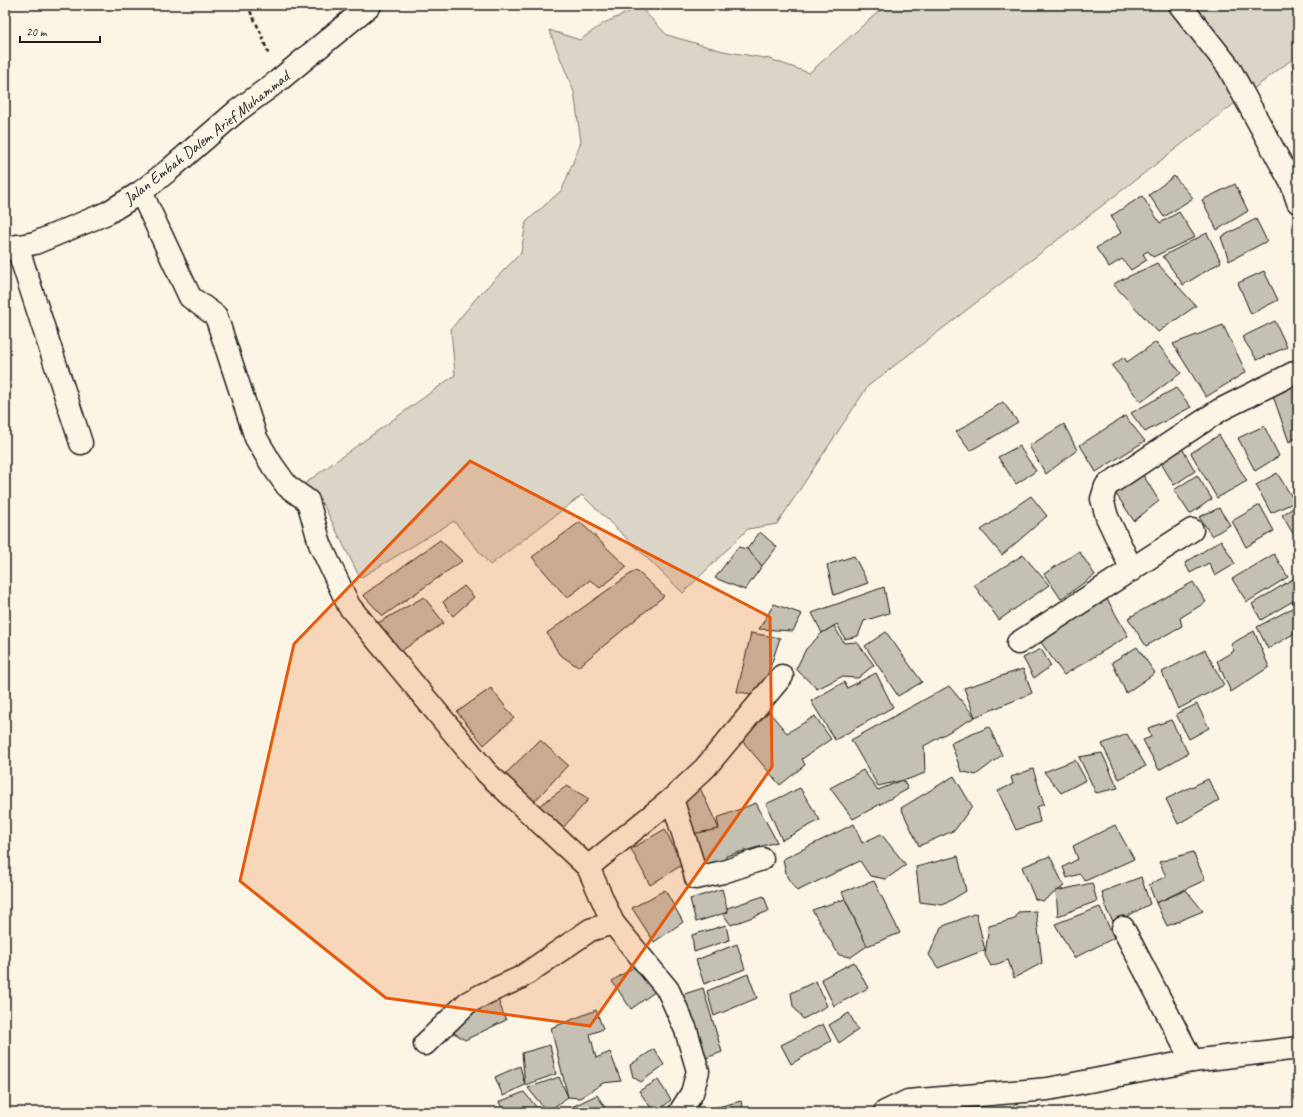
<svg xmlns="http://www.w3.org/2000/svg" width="1303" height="1117" font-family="Caveat,sans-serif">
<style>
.green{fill:#dbd5c8;stroke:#7c7872}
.building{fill:#c4c0b3;stroke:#1c1c1c}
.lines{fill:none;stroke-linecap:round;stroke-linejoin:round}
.minor-casing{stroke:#1c1c1c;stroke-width:25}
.tertiary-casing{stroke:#1c1c1c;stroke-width:25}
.path{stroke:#1c1c1c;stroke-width:2.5;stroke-dasharray:4 3;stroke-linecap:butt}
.minor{stroke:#fcf5e5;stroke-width:22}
.tertiary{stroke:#fcf5e5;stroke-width:22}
.marked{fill:#e8590c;fill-opacity:0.2;stroke:#e8590c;stroke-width:3;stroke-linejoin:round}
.labels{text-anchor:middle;stroke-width:3;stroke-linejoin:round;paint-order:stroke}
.street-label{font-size:16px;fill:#1c1c1c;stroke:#fcf5e5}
</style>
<rect width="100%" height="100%" fill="#fcf5e5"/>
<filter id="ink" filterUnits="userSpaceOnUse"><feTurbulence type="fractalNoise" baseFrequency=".025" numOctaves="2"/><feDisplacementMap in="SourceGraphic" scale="8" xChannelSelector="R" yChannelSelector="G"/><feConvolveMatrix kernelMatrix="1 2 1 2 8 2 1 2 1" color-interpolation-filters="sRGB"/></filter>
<g filter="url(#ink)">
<!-- green -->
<polygon class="green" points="886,5 1298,5 1298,86 1291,60 868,386 777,524 748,529 683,593 582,495 490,565 454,521 360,578 324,506 304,484 455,375 451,329 478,296 521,253 526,222 562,190 581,142 574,92 549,30 580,40 604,23 640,7 667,35 723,51 770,59 809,73"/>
<!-- building -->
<g class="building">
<polygon points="1174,176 1193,198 1164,217 1149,195"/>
<polygon points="1235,184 1248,211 1217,230 1202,200"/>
<polygon points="1142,196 1160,223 1179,212 1195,237 1153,257 1148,251 1143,254 1147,260 1131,270 1122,259 1109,267 1096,248 1121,233 1111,216"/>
<polygon points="1256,219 1267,241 1229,261 1221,237"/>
<polygon points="1207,233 1221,262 1183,285 1163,256"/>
<polygon points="1157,263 1196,306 1158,332 1113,284"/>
<polygon points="1264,271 1278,300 1251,314 1238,283"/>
<polygon points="1275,321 1287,347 1257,360 1242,337"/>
<polygon points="1223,325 1246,372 1206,397 1173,344"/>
<polygon points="1156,342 1181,373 1141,402 1112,366 1124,357 1127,362"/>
<polygon points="1298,378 1298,437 1289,442 1271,390"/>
<polygon points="1176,388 1191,407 1145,432 1131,413"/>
<polygon points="1003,402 1018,422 970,451 956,432"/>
<polygon points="1125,416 1145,441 1096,472 1080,445"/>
<polygon points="1064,424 1077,450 1046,474 1029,446"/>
<polygon points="1264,426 1279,456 1255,471 1238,438"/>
<polygon points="1219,435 1247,481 1217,498 1191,453"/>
<polygon points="1179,443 1195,471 1174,485 1158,458"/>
<polygon points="1019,446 1036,471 1016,484 998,457"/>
<polygon points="1142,473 1159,501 1134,521 1114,491"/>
<polygon points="1277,473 1295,502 1271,513 1256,485"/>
<polygon points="1197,475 1212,499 1190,514 1174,490"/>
<polygon points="1031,496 1047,516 1002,555 981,530"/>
<polygon points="1260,505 1274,531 1246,547 1232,521"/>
<polygon points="1298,505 1298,542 1282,515"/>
<polygon points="1219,508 1230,525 1212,536 1199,517"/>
<polygon points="580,522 627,567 600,588 590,580 567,598 532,557"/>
<polygon points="760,532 777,547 762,566 747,549"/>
<polygon points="440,540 462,561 383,616 363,595"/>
<polygon points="1221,540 1235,564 1215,576 1209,563 1190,573 1185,563"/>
<polygon points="738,547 747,549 762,566 745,590 715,578"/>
<polygon points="1079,551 1095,575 1061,599 1044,574"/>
<polygon points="1274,554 1288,577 1247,602 1232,579"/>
<polygon points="1023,555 1049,585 999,620 974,585"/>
<polygon points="854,556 868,583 834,595 827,565"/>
<polygon points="636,570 664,596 578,667 559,654 547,633"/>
<polygon points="1296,577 1298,580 1298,598 1261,620 1252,604"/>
<polygon points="1193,582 1206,602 1180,618 1182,626 1146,646 1128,618"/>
<polygon points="464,586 474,597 453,616 443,602"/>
<polygon points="884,587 889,613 864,621 858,636 845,639 837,624 822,633 812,613"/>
<polygon points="424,597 444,623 401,651 376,624"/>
<polygon points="1107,599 1128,636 1064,675 1040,641"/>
<polygon points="774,604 802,614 793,631 759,629"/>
<polygon points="1298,605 1298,631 1268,649 1257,627"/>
<polygon points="834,626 844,643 857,642 874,665 858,678 841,677 817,689 796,669 806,649 822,633"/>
<polygon points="1254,631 1269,667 1231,692 1217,661 1234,651 1231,644"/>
<polygon points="886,632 922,682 898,696 865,646"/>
<polygon points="751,633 780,638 761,695 737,692"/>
<polygon points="1137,647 1155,673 1126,693 1112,662"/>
<polygon points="1041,649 1051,666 1034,678 1023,658"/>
<polygon points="1205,650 1224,685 1178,709 1162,672"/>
<polygon points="1023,669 1032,693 975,717 964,688"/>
<polygon points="876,673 893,707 835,740 811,701 844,682 847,688"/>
<polygon points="949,686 975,717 924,746 925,773 909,779 878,786 851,740"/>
<polygon points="491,688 514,718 484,745 457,712"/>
<polygon points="1197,704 1209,728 1189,739 1176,714"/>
<polygon points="769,712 787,733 815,716 831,739 802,759 805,765 780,785 739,737"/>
<polygon points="1171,720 1188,753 1159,770 1143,740 1151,737 1148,728"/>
<polygon points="989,727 1002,755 976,775 961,771 951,743"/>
<polygon points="1127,734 1146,766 1119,779 1102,744"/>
<polygon points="540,740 568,765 534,802 503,776"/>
<polygon points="1102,753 1118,788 1096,793 1079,757"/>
<polygon points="1075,760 1086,780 1061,793 1044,772"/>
<polygon points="1033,769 1044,804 1037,807 1040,822 1016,830 998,791 1013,784 1011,777"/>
<polygon points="863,770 878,790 903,780 908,789 853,819 830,788"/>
<polygon points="954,776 972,806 955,830 919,846 901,808"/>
<polygon points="1208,779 1219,800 1178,824 1166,799"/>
<polygon points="567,786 589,799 559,832 536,808"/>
<polygon points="700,788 719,829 692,834 678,800"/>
<polygon points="800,788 820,820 782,840 766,804"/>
<polygon points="756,803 777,842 726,856 726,865 700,872 692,834 719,829 717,818"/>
<polygon points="854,824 862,843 881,834 906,865 886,879 870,876 860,861 797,891 787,877 783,859"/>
<polygon points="1115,825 1134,859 1085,881 1080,874 1067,878 1063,867 1078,859 1073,846"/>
<polygon points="665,829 682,865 650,885 631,849"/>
<polygon points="1193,852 1205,880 1156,903 1149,885 1166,876 1159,862"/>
<polygon points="958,856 966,891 943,905 920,902 916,867"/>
<polygon points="1050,856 1064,886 1043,901 1035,899 1022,867"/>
<polygon points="1141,877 1150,904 1114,923 1107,911 1102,892"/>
<polygon points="874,881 900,933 867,946 842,892"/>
<polygon points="1092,883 1097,901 1058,916 1056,891"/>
<polygon points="722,889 728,912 696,922 690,899"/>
<polygon points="665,890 683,922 654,942 632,908"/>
<polygon points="1186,890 1203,911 1167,926 1156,903"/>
<polygon points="764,896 769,911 731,925 723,914 728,912 727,908"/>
<polygon points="845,899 867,946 851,957 839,955 812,910"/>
<polygon points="1100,907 1114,938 1074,958 1055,924"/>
<polygon points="1036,911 1042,963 1014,978 1008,960 991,966 985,955 989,926 1015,919 1018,912"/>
<polygon points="976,913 985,950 938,968 929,955 941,927"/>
<polygon points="726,925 729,940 694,952 692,935"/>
<polygon points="737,944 745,969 704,984 696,960"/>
<polygon points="854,962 868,988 834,1006 821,979"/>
<polygon points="637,965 656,991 631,1009 612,981"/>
<polygon points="748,974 757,998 714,1016 707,991"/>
<polygon points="816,981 827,1006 803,1019 793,1006 791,993"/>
<polygon points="703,988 722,1052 701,1060 678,996"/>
<polygon points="498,1000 506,1020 465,1040 454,1033 453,1023"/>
<polygon points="596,1010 603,1029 590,1034 596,1058 610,1052 621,1081 603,1083 580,1098 568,1097 551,1028"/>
<polygon points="849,1013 858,1030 839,1043 829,1025"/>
<polygon points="823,1024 831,1041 791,1064 781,1045"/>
<polygon points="550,1045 556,1074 525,1085 522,1053"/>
<polygon points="654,1049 664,1065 641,1082 633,1077 630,1065"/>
<polygon points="520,1066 525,1085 503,1096 495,1077"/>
<polygon points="559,1077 568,1097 547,1112 528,1088"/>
<polygon points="658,1080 671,1100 657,1112 654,1112 639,1091"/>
<polygon points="524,1092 538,1109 533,1112 504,1112 499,1102"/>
<polygon points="597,1095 608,1112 561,1112"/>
<polygon points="741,1101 744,1112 698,1112"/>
</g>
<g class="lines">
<defs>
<g id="minor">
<polyline points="1180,5 1228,66 1292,184 1298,202"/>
<polyline points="141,192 190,297 216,316 256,438 272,465 287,486 308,501 320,544 349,606 487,773 588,867 613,923 668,990 686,1030 698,1071 692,1093 680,1112"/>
<polyline points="17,246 81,443"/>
<polyline points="1132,570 1107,517 1102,499 1106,486 1220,410 1298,371"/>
<polyline points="1018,643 1192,530"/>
<polyline points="672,799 691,858 696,878 723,872 762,859"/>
<polyline points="588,867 672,799 705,768 782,676"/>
<polyline points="1123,928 1192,1061"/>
<polyline points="425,1044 467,1003 484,994 520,978 590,930 613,923"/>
<polyline points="885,1112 908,1101 1048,1089 1192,1061 1298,1048"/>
</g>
<polyline id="tertiary" points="5,249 35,243 107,213 141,192 169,170 237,111 278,81 370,5"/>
</defs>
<!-- minor casing -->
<use href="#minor" class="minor-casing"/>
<!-- tertiary casing -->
<use href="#tertiary" class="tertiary-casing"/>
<!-- path -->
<polyline class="path" points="247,5 261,33 269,56"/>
<!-- minor -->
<use href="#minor" class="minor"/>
<!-- tertiary -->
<use href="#tertiary" class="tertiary"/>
</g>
</g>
<!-- marked area -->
<path class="marked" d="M470,461L770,617L772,767L590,1026L386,998L240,881L294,644Z"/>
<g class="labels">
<!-- street labels -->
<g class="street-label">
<text transform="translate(206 137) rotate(-38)" y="6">Jalan Embah Dalem Arief Muhammad</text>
</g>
</g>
<!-- margin -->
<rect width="1303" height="1117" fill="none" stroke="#fcf5e5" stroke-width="20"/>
<rect x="10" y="10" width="1283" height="1097" fill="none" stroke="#1c1c1c" stroke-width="1.5" filter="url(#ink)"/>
<!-- scale -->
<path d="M20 36v6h80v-6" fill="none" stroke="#1c1c1c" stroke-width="2"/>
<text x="26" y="36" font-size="12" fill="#1c1c1c" stroke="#fcf5e5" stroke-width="3" paint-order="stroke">20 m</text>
</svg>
